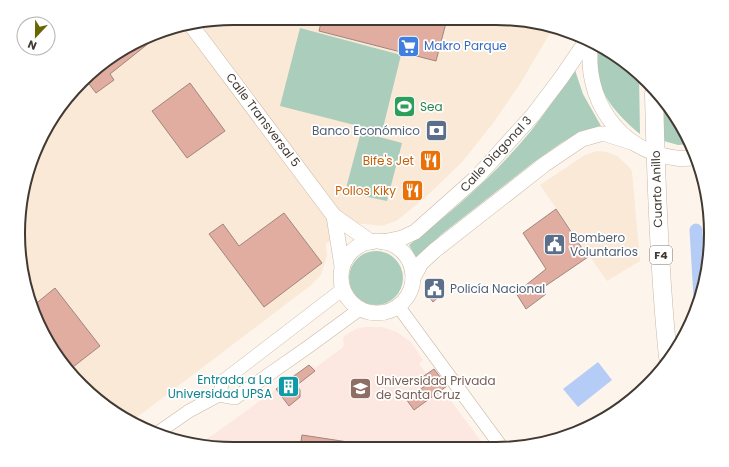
<svg xmlns="http://www.w3.org/2000/svg" width="729" height="467" font-family="Poppins,sans-serif">
<style>
.industrial{fill:#fae9d7}
.education{fill:#fce7e1}
.green{fill:#abcdbc}
.water{fill:#b5ccf6}
.lines{fill:none;stroke-linecap:round;stroke-linejoin:round}
.canal{stroke:#b5ccf6;stroke-width:13}
.building{fill:#e1ada0;stroke:#a0857f}
.tertiary-casing{stroke:#cab7a3;stroke-width:14}
.secondary-casing{stroke:#cab7a3;stroke-width:16}
.trunk-casing{stroke:#cab7a3;stroke-width:19}
.tertiary{stroke:#fff;stroke-width:13}
.secondary{stroke:#fff;stroke-width:15}
.trunk{stroke:#fff;stroke-width:18}
.labels{text-anchor:middle;stroke-width:3.5;stroke-linejoin:round;paint-order:stroke}
.shield{fill:#fff;stroke:#7b7570;stroke-width:1}
.shield-label{font-size:11px;font-weight:bold;fill:#423a32}
.shop-label{font-size:12px;fill:#366cbe;stroke:#fff;text-anchor:start}
.leisure-label{font-size:12px;fill:#27864d;stroke:#fff;text-anchor:start}
.street-label{font-size:12px;fill:#423a32;stroke:#fff}
.service-label{font-size:12px;fill:#4e5e75;stroke:#fff;text-anchor:start}
.food-label{font-size:12px;fill:#c56008;stroke:#fff;text-anchor:end}
.culture-label{font-size:12px;fill:#0d838f;stroke:#fff;text-anchor:end}
.education-label{font-size:12px;fill:#785e54;stroke:#fff;text-anchor:start}
.rim{fill:none;stroke:#423a32;stroke-width:2}
</style>
<rect width="100%" height="100%" fill="#fdf5ec"/>
<!-- industrial -->
<g class="industrial">
<polygon points="234,18 524,20 553,28 520,84 494,122 463,161 429,194 398,220 382,226 355,223 326,244 327,256 321,275 310,286 132,421 92,396 54,353 25,289 18,220 30,164 63,102 114,54 164,29"/>
<polygon points="597,151 607,152 617,156 628,166 632,171 640,261 607,281 540,185 585,155"/>
</g>
<!-- education -->
<polygon class="education" points="364,327 382,327 397,332 411,342 423,360 419,364 427,374 434,369 447,386 443,390 486,448 206,447 199,445 290,379 292,379 290,377 295,373 298,376 312,365 315,368 342,348 344,345 343,339 344,336 356,329"/>
<!-- green -->
<g class="green">
<polygon points="300,28 401,55 382,132 280,106"/>
<path d="M596,46L639,73L640,134C622,119 603,100 598,77C596,67 597,56 596,46Z"/>
<path d="M574,67L583,94L601,126L578,133L561,143L534,162L442,234L416,258L409,245C461,205 514,158 551,104C560,92 567,79 574,67Z"/>
<polygon points="657,96 689,138 690,144 678,145 664,141"/>
<polygon points="361,132 402,143 387,201 345,192"/>
<circle cx="376" cy="278" r="27"/>
</g>
<!-- water -->
<polygon class="water" points="598,362 612,380 578,407 563,389"/>
<g class="lines">
<!-- canal -->
<polyline class="canal" points="696,230 700,297"/>
</g>
<!-- building -->
<g class="building">
<polygon points="322,19 447,19 436,61 319,31"/>
<polygon points="152,35 154,39 110,74 114,80 96,93 86,80 114,54"/>
<polygon points="190,83 225,131 187,158 152,111"/>
<polygon points="556,209 588,257 541,289 546,294 526,309 516,293 546,269 523,233"/>
<polygon points="284,213 322,263 264,307 209,234 223,224 239,246"/>
<polygon points="436,283 444,292 433,302 425,292"/>
<polygon points="55,288 100,346 69,370 54,353 33,306"/>
<polygon points="309,365 315,371 297,385 300,390 300,397 289,406 276,389"/>
<polygon points="434,369 447,386 414,410 406,399 425,386 421,378"/>
<polygon points="302,435 348,442 347,448 300,448"/>
</g>
<g class="lines">
<defs>
<g id="tertiary">
<polyline points="398,306 503,449"/>
<polyline points="219,395 223,381 343,289"/>
<polyline points="156,434 189,411 219,395 235,398 308,347 360,309"/>
</g>
<g id="secondary">
<polyline points="191,25 334,216 371,242"/>
<path d="M591,42C583,98 618,151 676,158C682,159 688,158 694,158"/>
<polyline points="334,216 342,266"/>
<circle cx="377" cy="277" r="36"/>
<polyline points="383,242 402,238 415,232 477,177 533,115 561,78 587,40"/>
<polyline points="413,278 421,263 434,251 545,164 582,139 600,134 606,134 634,143"/>
</g>
<path id="trunk" d="M654,94C656,181 659,270 668,357"/>
</defs>
<!-- tertiary casing -->
<use href="#tertiary" class="tertiary-casing"/>
<!-- secondary casing -->
<use href="#secondary" class="secondary-casing"/>
<!-- trunk casing -->
<use href="#trunk" class="trunk-casing"/>
<!-- tertiary -->
<use href="#tertiary" class="tertiary"/>
<!-- secondary -->
<use href="#secondary" class="secondary"/>
<!-- trunk -->
<use href="#trunk" class="trunk"/>
</g>
<!-- icons -->
<defs>
<symbol id="supermarket-square" viewBox="-11 -11 22 22"><rect x="-9" y="-9" width="18" height="18" rx="4" fill="#3f7fe0" stroke="#fff"/><path d="M-6-5.5h2.5l.6 2H6L4.5 2H-2.5L-4.4-4H-6ZM-1.5 3.2a1.3 1.3 0 1 0 .1 0ZM3 3.2a1.3 1.3 0 1 0 .1 0Z" fill="#fff"/></symbol>
<symbol id="stadium-square" viewBox="-11 -11 22 22"><rect x="-9" y="-9" width="18" height="18" rx="4" fill="#2e9e5b" stroke="#fff"/><path d="M0-5a6.5 5 0 1 0 0 10a6.5 5 0 1 0 0-10ZM-3.5-1.8h7v3.6h-7Z" fill="#fff"/></symbol>
<symbol id="bank-square" viewBox="-11 -11 22 22"><rect x="-9" y="-9" width="18" height="18" rx="4" fill="#5c6f8a" stroke="#fff"/><path d="M-6-4H6V4H-6ZM0-2.3a2.3 2.3 0 1 0 0 4.6a2.3 2.3 0 1 0 0-4.6Z" fill="#fff"/></symbol>
<symbol id="restaurant-square" viewBox="-11 -11 22 22"><rect x="-9" y="-9" width="18" height="18" rx="4" fill="#e8710a" stroke="#fff"/><path d="M-5-6h1v4h1v-4h1v4h1v-4h1v5L-1.5 .5V6h-2V.5L-5-1ZM5-6V6H3V1.5H1.5Q1.5-4 5-6Z" fill="#fff"/></symbol>
<symbol id="civic-square" viewBox="-11 -11 22 22"><rect x="-9" y="-9" width="18" height="18" rx="4" fill="#5c6f8a" stroke="#fff"/><path d="M-.6-6.5H3V-4.5H.6V-3L4-1V1h2V6H-6V1h2V-1L-.6-3ZM-1.2 2.5V6h2.4V2.5Z" fill="#fff"/></symbol>
<symbol id="building-square" viewBox="-11 -11 22 22"><rect x="-9" y="-9" width="18" height="18" rx="4" fill="#0f9aa8" stroke="#fff"/><path d="M-4-6H4V6H1V3H-1V6H-4ZM-2.5-4.3h1.7v1.8h-1.7ZM.8-4.3h1.7v1.8H.8ZM-2.5-1h1.7V.8h-1.7ZM.8-1h1.7V.8H.8Z" fill="#fff"/></symbol>
<symbol id="university-square" viewBox="-11 -11 22 22"><rect x="-9" y="-9" width="18" height="18" rx="4" fill="#8d6e63" stroke="#fff"/><path d="M0-5L7-2L0 1L-7-2ZM-4 1L0 2.5L4 1V4Q0 6-4 4Z" fill="#fff"/></symbol>
</defs>
<g fill-rule="evenodd">
<use href="#supermarket-square" x="396" y="34" width="25" height="25"/>
<use href="#stadium-square" x="392" y="94" width="25" height="25"/>
<use href="#bank-square" x="424" y="118" width="25" height="25"/>
<use href="#restaurant-square" x="418" y="148" width="25" height="25"/>
<use href="#restaurant-square" x="400" y="178" width="25" height="25"/>
<use href="#civic-square" x="542" y="232" width="25" height="25"/>
<use href="#civic-square" x="422" y="276" width="25" height="25"/>
<use href="#building-square" x="276" y="374" width="25" height="25"/>
<use href="#university-square" x="348" y="376" width="25" height="25"/>
</g>
<g class="labels">
<!-- shield labels -->
<rect class="shield" x="650" y="246" width="22" height="18" rx="3"/>
<g class="shield-label">
<text x="661" y="259">F4</text>
</g>
<!-- shop labels -->
<g class="shop-label">
<text x="424" y="50">Makro Parque</text>
</g>
<!-- leisure labels -->
<g class="leisure-label">
<text x="420" y="111">Sea</text>
</g>
<!-- street labels -->
<g class="street-label">
<text transform="translate(263 120) rotate(53)" y="4">Calle Transversal 5</text>
<text transform="translate(496 154) rotate(-47)" y="4">Calle Diagonal 3</text>
<text transform="translate(657 189) rotate(-92)" y="4">Cuarto Anillo</text>
</g>
<!-- service labels -->
<g class="service-label">
<text x="420" y="135" text-anchor="end">Banco Económico</text>
<text x="570" y="242">Bombero<tspan x="570" dy="14">Voluntarios</tspan></text>
<text x="450" y="293">Policía Nacional</text>
</g>
<!-- food labels -->
<g class="food-label">
<text x="414" y="165">Bife's Jet</text>
<text x="396" y="195">Pollos Kiky</text>
</g>
<!-- culture labels -->
<g class="culture-label">
<text x="272" y="384">Entrada a La<tspan x="272" dy="14">Universidad UPSA</tspan></text>
</g>
<!-- education labels -->
<g class="education-label">
<text x="376" y="385">Universidad Privada<tspan x="376" dy="14">de Santa Cruz</tspan></text>
</g>
</g>
<!-- crop -->
<path d="M0 0H729V467H0ZM233 25H496A208 208 0 0 1 704 233V234A208 208 0 0 1 496 442H233A208 208 0 0 1 25 234V233A208 208 0 0 1 233 25Z" fill="#fff" fill-rule="evenodd"/>
<path class="rim" d="M233 25H496A208 208 0 0 1 704 233V234A208 208 0 0 1 496 442H233A208 208 0 0 1 25 234V233A208 208 0 0 1 233 25Z"/>
<!-- north arrow -->
<g transform="translate(36 36) rotate(202)"><circle r="19" fill="#ffffff" stroke="#b3b0ad"/>
<path d="M0-3L7 15L0 10L-7 15Z" fill="#696701"/>
<text y="-6" font-size="11" font-weight="bold" text-anchor="middle" fill="#423a32">N</text>
</g>
</svg>
